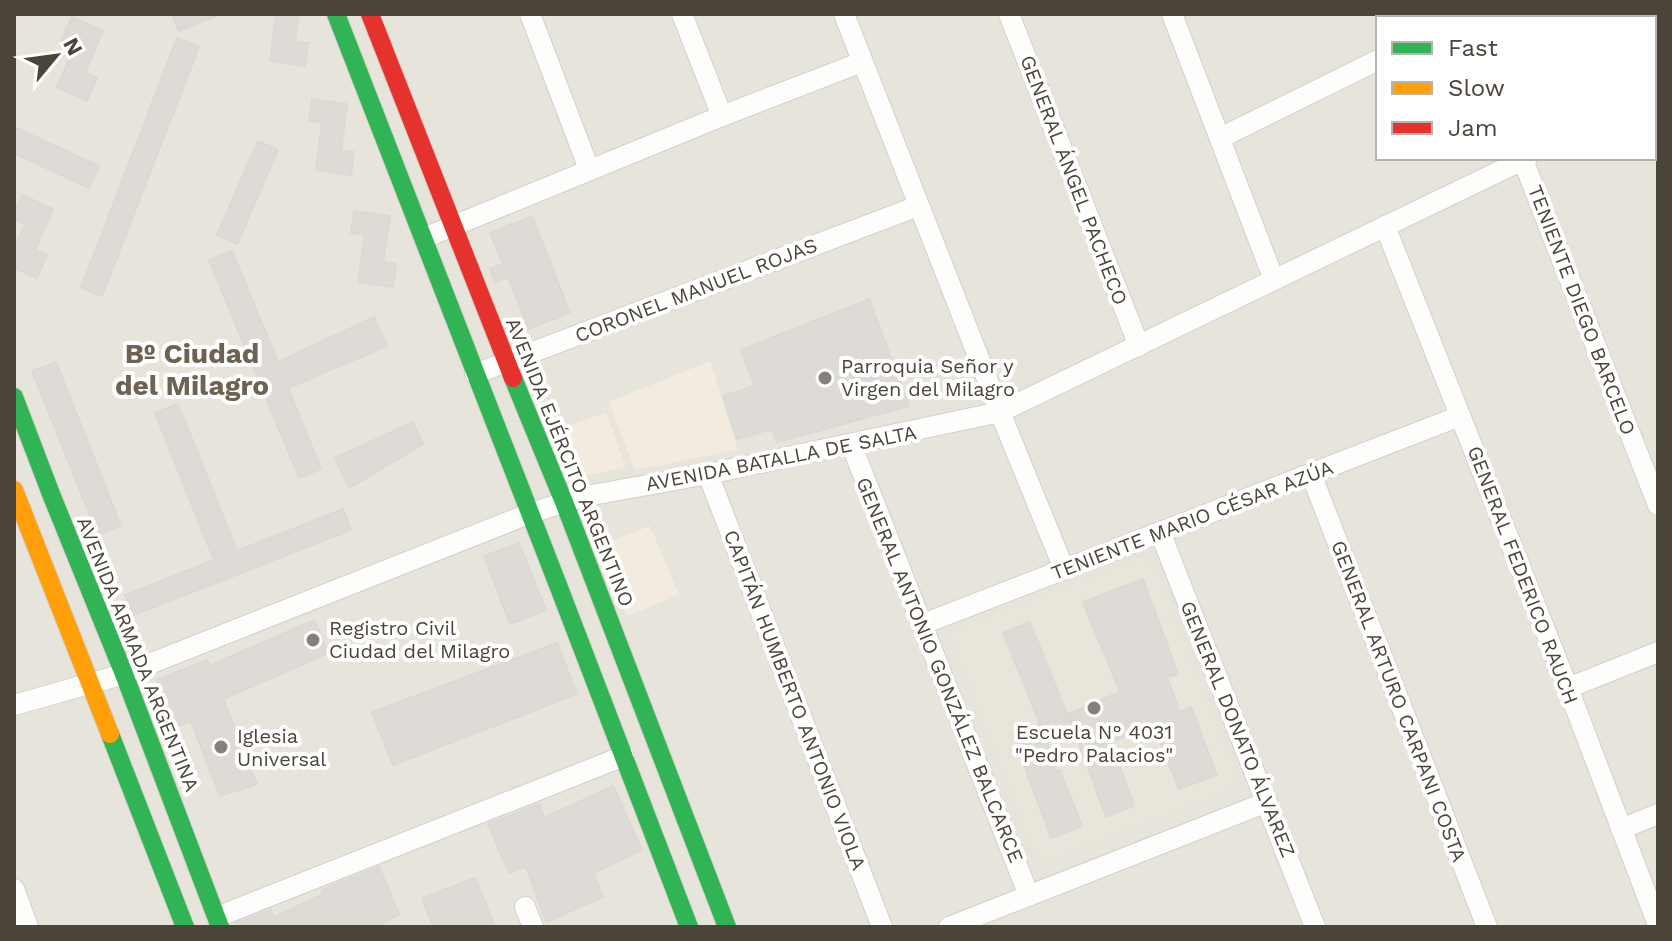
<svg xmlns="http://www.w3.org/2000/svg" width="1672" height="941" font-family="'Work Sans',sans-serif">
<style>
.residential{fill:#e7e4dc;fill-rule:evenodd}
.commercial{fill:#f3ebdf}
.education{fill:#eae5da}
.building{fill:#dedbd6;stroke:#dcd9d4;stroke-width:2}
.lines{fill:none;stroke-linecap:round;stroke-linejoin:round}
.street-casing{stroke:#d2d0cb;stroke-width:22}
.fast-casing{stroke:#d3cfc5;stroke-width:20}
.slow-casing{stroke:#d3cfc5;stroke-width:20}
.jam-casing{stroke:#d3cfc5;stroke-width:20}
.street{stroke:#fdfdfc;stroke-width:20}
.fast{stroke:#30b455;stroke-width:18}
.slow{stroke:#ff9f0a;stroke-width:18}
.jam{stroke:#e5322d;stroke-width:18}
.poi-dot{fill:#868178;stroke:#fff;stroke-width:3}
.labels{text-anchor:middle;stroke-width:8;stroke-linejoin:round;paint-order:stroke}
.street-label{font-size:20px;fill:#4b4439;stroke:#fff}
.poi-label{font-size:20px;fill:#4b4439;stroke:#fff;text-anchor:start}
.district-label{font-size:28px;font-weight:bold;fill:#6e6250;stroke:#fff}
</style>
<rect width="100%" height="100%" fill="#f4f2ee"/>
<!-- residential -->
<path class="residential" d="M14,14H1658V927H14ZM1378,18H1654V158H1378Z"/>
<!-- commercial -->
<g class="commercial">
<polygon points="710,361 738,450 635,470 609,402"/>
<polygon points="606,413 626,467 583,476 565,464 552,431"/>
<polygon points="650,526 679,595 627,616 600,545"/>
</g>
<!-- education -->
<polygon class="education" points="1140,558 1153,563 1237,777 1231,790 1048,861 1035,855 952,640 954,630"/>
<!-- building -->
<g class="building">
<polygon points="172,14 219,14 219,15 179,31"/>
<polygon points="276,14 299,14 295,42 308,43 305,66 270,61"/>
<polygon points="72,17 103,31 85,72 97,78 87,101 57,87 75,46 61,40"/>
<polygon points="177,38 199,47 102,296 81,288"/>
<polygon points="312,99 347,104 341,151 354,152 351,175 316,170 322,123 309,121"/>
<polygon points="14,127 99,166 89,188 14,153"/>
<polygon points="258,141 278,150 237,244 217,235"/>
<polygon points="22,195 53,209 35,250 47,255 37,278 14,268 14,249 25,224 14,219 14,213"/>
<polygon points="354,211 390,216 383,262 396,264 393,287 358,282 365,235 351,233"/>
<polygon points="532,216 570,313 528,329 508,277 495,282 490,269 503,264 490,233"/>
<polygon points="232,251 278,362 374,317 387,346 288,388 321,469 299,478 209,260"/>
<polygon points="869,299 909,406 777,442 772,429 737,439 723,396 755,386 741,350"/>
<polygon points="56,362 121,526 98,535 32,371"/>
<polygon points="178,404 237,551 343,509 351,530 134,615 125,595 214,560 155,413"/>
<polygon points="413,422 423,444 349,488 335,458"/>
<polygon points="519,543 546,610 510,624 484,556"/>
<polygon points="1143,579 1178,674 1167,677 1180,712 1191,707 1217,775 1179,789 1153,725 1111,742 1134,806 1106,817 1068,714 1120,692 1083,602"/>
<polygon points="314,620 329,653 223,699 257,784 220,796 191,721 167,731 152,694 161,690 157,680 207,660 209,666"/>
<polygon points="1030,622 1071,724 1045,735 1056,771 1060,770 1082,826 1051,838 1013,735 1040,724 1003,633"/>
<polygon points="557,643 577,694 393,765 372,712"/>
<polygon points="613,786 642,850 593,873 603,897 546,922 526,866 509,873 488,824 539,804 544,818"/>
<polygon points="379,867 399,914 378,927 237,927 236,923 271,910 274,917 324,894 322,890"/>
<polygon points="475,878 495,927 433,927 422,898"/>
</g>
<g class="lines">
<defs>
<g id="street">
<polyline points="530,14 589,169"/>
<polyline points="682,14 722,116"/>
<polyline points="844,14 1000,412 1064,569"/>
<polyline points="1009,14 1139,346"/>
<polyline points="1172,14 1274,280"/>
<polyline points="1463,18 1471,14"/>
<polyline points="1654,98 1658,109"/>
<polyline points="1220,138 1378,60"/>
<polyline points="1523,160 1658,505"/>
<polyline points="1385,226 1568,688 1658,925"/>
<polyline points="424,238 722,116 862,62"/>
<polyline points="475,374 918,206"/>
<polyline points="851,444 1029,896"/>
<polyline points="708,474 882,927"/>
<polyline points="1311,474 1487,927"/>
<polyline points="1160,532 1315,927"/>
<polyline points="923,624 1460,416"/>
<polyline points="1568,688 1658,652"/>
<polyline points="14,705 124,674 531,513 581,497 708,474 1000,412 1527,158"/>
<polyline points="1621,829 1658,814"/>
<polyline points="14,889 28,927"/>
<polyline points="525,907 533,927"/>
<polyline points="217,917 624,756"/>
<polyline points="949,927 1267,802"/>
</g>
<g id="fast">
<path d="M336,14C455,318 573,622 689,927"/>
<polyline points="513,378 564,502 727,927"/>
<polyline points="14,397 51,494 124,674 220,927"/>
<polyline points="110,734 185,927"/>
</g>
<polyline id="slow" points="14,490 110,734"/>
<polyline id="jam" points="370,14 513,378"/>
</defs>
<!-- street casing -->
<use href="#street" class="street-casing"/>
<!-- fast casing -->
<use href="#fast" class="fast-casing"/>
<!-- slow casing -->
<use href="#slow" class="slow-casing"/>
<!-- jam casing -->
<use href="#jam" class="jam-casing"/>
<!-- street -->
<use href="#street" class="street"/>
<!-- fast -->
<use href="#fast" class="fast"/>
<!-- slow -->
<use href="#slow" class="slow"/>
<!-- jam -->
<use href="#jam" class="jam"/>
</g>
<!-- markers -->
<g class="poi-dot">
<circle cx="825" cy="378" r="8"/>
<circle cx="313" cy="640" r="8"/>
<circle cx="1094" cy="708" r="8"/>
<circle cx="221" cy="747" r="8"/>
</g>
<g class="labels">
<!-- street labels -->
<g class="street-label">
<text transform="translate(1074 180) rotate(69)" y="7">GENERAL ÁNGEL PACHECO</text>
<text transform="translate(696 290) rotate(-21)" y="7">CORONEL MANUEL ROJAS</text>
<text transform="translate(1582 310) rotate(69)" y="7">TENIENTE DIEGO BARCELO</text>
<text transform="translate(781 458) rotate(-11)" y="7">AVENIDA BATALLA DE SALTA</text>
<text transform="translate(570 462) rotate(68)" y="7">AVENIDA EJÉRCITO ARGENTINO</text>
<text transform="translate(1192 520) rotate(-21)" y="7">TENIENTE MARIO CÉSAR AZÚA</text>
<text transform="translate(1523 575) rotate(69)" y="7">GENERAL FEDERICO RAUCH</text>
<text transform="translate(138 654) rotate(68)" y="7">AVENIDA ARMADA ARGENTINA</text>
<text transform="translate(940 670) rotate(68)" y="7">GENERAL ANTONIO GONZÁLEZ BALCARCE</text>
<text transform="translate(795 700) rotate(69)" y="7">CAPITÁN HUMBERTO ANTONIO VIOLA</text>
<text transform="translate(1399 701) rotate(69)" y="7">GENERAL ARTURO CARPANI COSTA</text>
<text transform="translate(1238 729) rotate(68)" y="7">GENERAL DONATO ÁLVAREZ</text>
</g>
<!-- poi labels -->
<g class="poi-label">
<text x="841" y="373">Parroquia Señor y<tspan x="841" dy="23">Virgen del Milagro</tspan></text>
<text x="329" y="635">Registro Civil<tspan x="329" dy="23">Ciudad del Milagro</tspan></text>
<text x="1094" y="739" text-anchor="middle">Escuela N° 4031<tspan x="1094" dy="23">"Pedro Palacios"</tspan></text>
<text x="237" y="743">Iglesia<tspan x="237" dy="23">Universal</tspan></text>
</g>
<!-- district labels -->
<g class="district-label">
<text x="192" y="363">Bº Ciudad<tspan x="192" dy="32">del Milagro</tspan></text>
</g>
</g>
<!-- border -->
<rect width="1672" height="941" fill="none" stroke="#4b4439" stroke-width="32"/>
<!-- legend -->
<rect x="1376" y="16" width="280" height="144" fill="#ffffff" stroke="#b7b4b0" stroke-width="2"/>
<rect x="1392" y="42" width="40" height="12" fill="#30b455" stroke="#b7b4b0" stroke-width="2"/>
<text x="1448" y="56" font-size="24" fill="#4b4439">Fast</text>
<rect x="1392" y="82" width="40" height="12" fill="#ff9f0a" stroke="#b7b4b0" stroke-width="2"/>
<text x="1448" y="96" font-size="24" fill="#4b4439">Slow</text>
<rect x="1392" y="122" width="40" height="12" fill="#e5322d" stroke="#b7b4b0" stroke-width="2"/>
<text x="1448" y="136" font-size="24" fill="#4b4439">Jam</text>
<!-- north arrow -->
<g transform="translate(56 56) rotate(61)" stroke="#ffffff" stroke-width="6" paint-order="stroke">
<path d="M0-6L14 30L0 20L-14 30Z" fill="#4b4439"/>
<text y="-12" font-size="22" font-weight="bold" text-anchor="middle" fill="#4b4439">N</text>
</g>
</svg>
